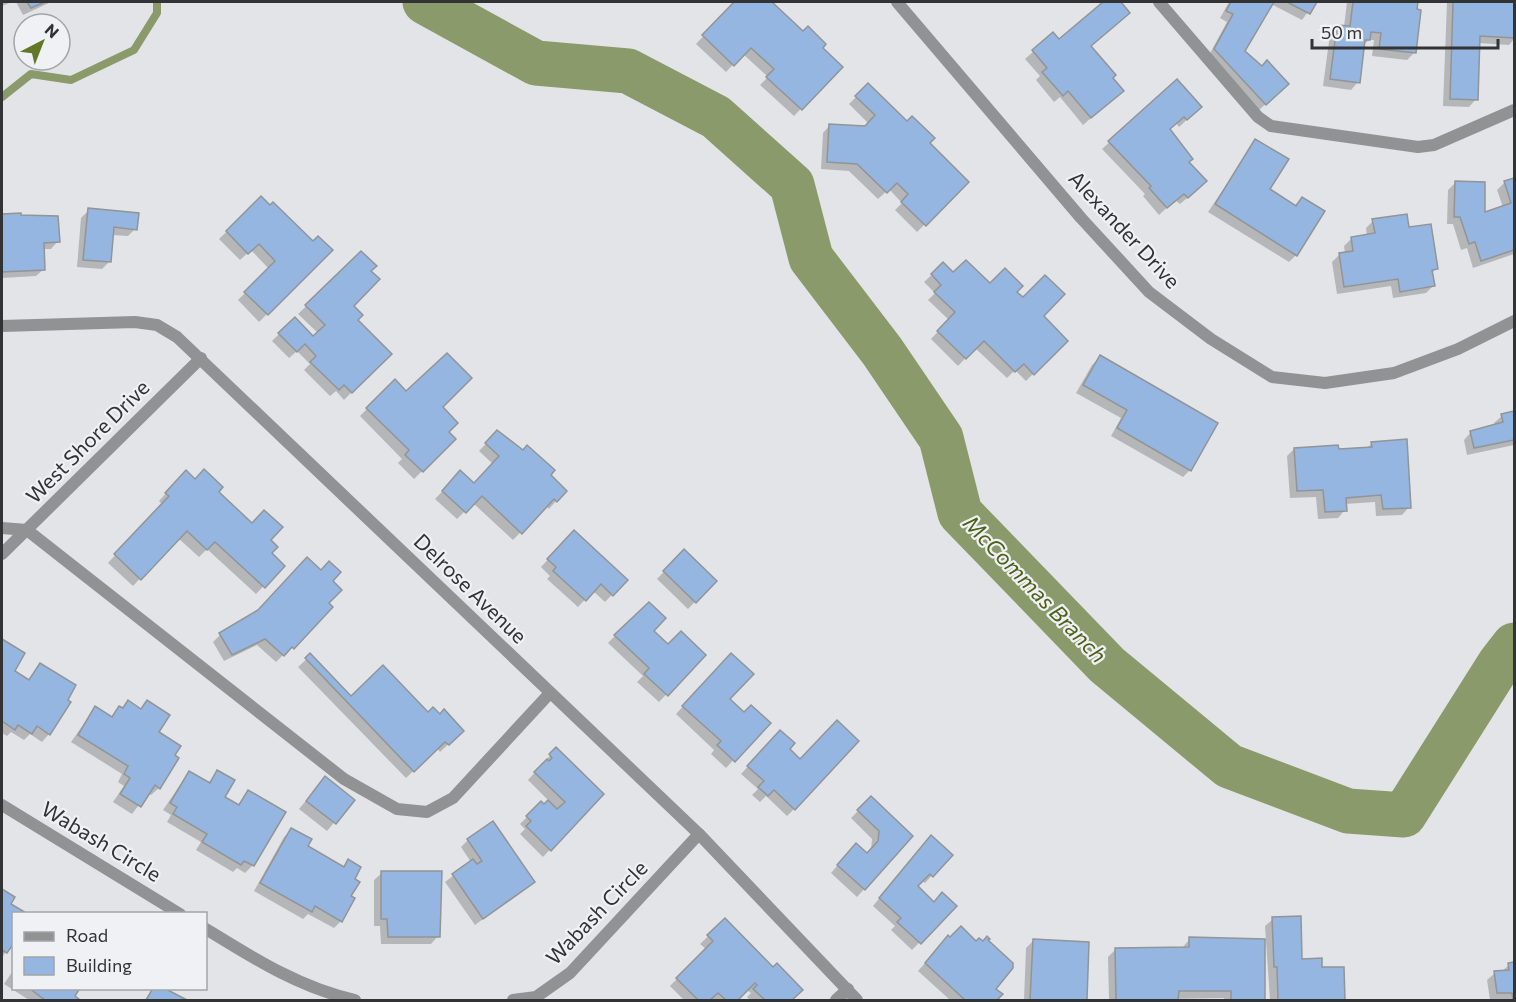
<svg xmlns="http://www.w3.org/2000/svg" width="1516" height="1002" font-family="Commissioner,sans-serif">
<style>
.shadow{fill:#0003}
.lines{fill:none;stroke-linecap:round;stroke-linejoin:round}
.stream{stroke:#8a9a6a;stroke-width:8}
.river{stroke:#8a9a6a;stroke-width:45}
.building{fill:#94b6e0;stroke:#929497;stroke-width:1.5}
.service{stroke:#919294;stroke-width:12}
.minor{stroke:#919294;stroke-width:12}
.labels{text-anchor:middle;stroke-width:4.5;stroke-linejoin:round;paint-order:stroke}
.street-label{font-size:21px;fill:#323334;stroke:#eff1f5}
.water-label{font-size:22px;font-style:italic;fill:#4c6016;stroke:#eff1f5}
</style>
<rect width="100%" height="100%" fill="#e2e4e7"/>
<!-- shadow -->
<g class="shadow">
<polygon points="2,2 12,2 2,6"/>
<polygon points="16,2 51,2 23,15"/>
<polygon points="735,2 770,2 841,67 794,116 760,85 768,77 743,54 726,72 696,44"/>
<polygon points="1106,2 1119,2 1128,13 1090,47 1111,78 1114,98 1083,125 1060,97 1054,102 1036,80 1040,76 1025,59 1053,34 1059,42"/>
<polygon points="1229,2 1315,2 1302,20 1271,4 1243,51 1261,68 1287,84 1258,111 1208,57 1227,22 1220,18"/>
<polygon points="1347,2 1416,2 1414,53 1407,60 1372,56 1374,40 1369,40 1363,45 1358,82 1351,90 1323,86 1330,34 1338,26 1344,27"/>
<polygon points="1447,2 1514,2 1514,39 1509,45 1478,43 1476,99 1469,107 1443,106"/>
<polygon points="1177,81 1193,114 1179,127 1176,123 1169,129 1188,162 1198,189 1180,204 1175,200 1159,215 1143,196 1145,194 1102,149"/>
<polygon points="868,85 967,182 917,232 895,210 902,203 889,189 878,199 849,171 821,169 823,133 830,125 866,127 869,124 849,104"/>
<polygon points="1256,141 1268,190 1294,206 1302,198 1296,255 1289,262 1208,212"/>
<polygon points="1514,179 1514,254 1473,268 1467,248 1461,250 1453,224 1447,224 1448,190 1455,183 1484,214 1503,207 1497,190 1505,182"/>
<polygon points="261,198 313,243 331,250 259,322 238,300 269,269 251,250 240,260 219,239"/>
<polygon points="89,210 135,229 128,236 112,235 109,262 102,269 77,267 81,218"/>
<polygon points="20,214 58,241 51,249 43,249 44,269 36,276 2,278 2,216"/>
<polygon points="1373,221 1408,229 1436,269 1431,274 1433,286 1426,293 1393,298 1391,286 1337,294 1332,262 1340,254 1345,253 1344,246 1351,239 1367,236 1366,228"/>
<polygon points="361,253 369,271 351,306 356,320 389,354 344,400 336,391 330,396 304,370 310,364 297,351 289,358 272,341 294,319 313,338 318,333 298,314"/>
<polygon points="943,264 954,274 1015,292 1066,341 1026,381 1015,370 1007,378 975,348 958,366 931,339 949,320 928,300 935,293 924,282"/>
<polygon points="1100,357 1190,470 1183,477 1111,436 1121,418 1076,393 1092,365"/>
<polygon points="395,381 406,393 441,407 447,432 454,439 414,479 398,463 402,459 360,416"/>
<polygon points="1514,413 1514,445 1467,455 1464,440 1471,432 1495,426 1494,423 1502,416"/>
<polygon points="497,432 565,491 549,509 546,506 513,540 473,503 457,519 435,499 460,473 473,485 493,464 479,451"/>
<polygon points="1372,443 1409,507 1402,515 1376,516 1375,502 1345,504 1345,510 1338,518 1318,519 1316,497 1290,498 1287,456 1294,449 1366,449"/>
<polygon points="178,480 195,481 217,492 269,541 269,553 283,566 256,594 207,549 199,557 178,538 133,586 108,563 162,504 159,501"/>
<polygon points="567,539 626,580 605,602 593,591 578,607 547,579 550,576 541,567"/>
<polygon points="684,551 715,581 688,609 657,579"/>
<polygon points="331,582 327,603 286,655 284,654 276,662 257,645 224,661 213,642 220,635 258,612"/>
<polygon points="634,616 668,646 704,655 659,702 637,682 643,676 608,643"/>
<polygon points="2,640 23,654 13,671 27,681 40,665 49,734 42,742 30,734 24,740 11,732 7,736 2,733"/>
<polygon points="310,656 351,698 428,714 462,731 440,752 437,748 406,778 298,667"/>
<polygon points="724,662 727,699 744,714 768,723 726,768 711,754 714,750 676,714"/>
<polygon points="128,702 140,710 147,702 157,732 159,788 151,795 148,793 132,814 113,802 124,786 118,782 122,774 71,742 95,708 110,718"/>
<polygon points="773,739 788,749 794,809 787,816 766,796 760,802 752,795 758,789 741,774"/>
<polygon points="556,749 602,794 543,857 520,834 525,829 520,824 541,803 544,806 549,801 528,780"/>
<polygon points="189,772 208,783 217,772 223,797 237,806 248,792 253,865 245,873 237,868 233,872 196,850 201,842 167,822 171,815 163,810"/>
<polygon points="325,778 353,800 327,831 299,809"/>
<polygon points="871,798 911,837 857,897 831,873 849,852 867,855 871,850 872,839 851,818"/>
<polygon points="292,830 306,847 342,867 349,861 349,896 341,921 334,928 308,914 303,919 254,891 284,837"/>
<polygon points="468,840 533,882 475,925 445,882 471,862 461,847"/>
<polygon points="924,844 951,855 925,883 921,880 916,886 934,904 955,906 912,950 891,930 895,926 873,906"/>
<polygon points="382,873 438,936 431,944 381,944 380,926 374,926 374,880"/>
<polygon points="2,891 13,898 9,904 14,914 6,952 2,957"/>
<polygon points="1273,919 1301,960 1321,969 1343,968 1344,1000 1270,1000 1265,926"/>
<polygon points="725,920 773,969 801,990 790,1000 750,1000 747,997 751,993 747,990 736,1000 684,1000 670,986 706,949 700,944"/>
<polygon points="1190,939 1263,940 1264,1000 1224,1000 1224,998 1109,1000 1108,957 1116,949 1182,948"/>
<polygon points="1033,941 1088,943 1085,1000 1024,1000 1026,948"/>
<polygon points="982,943 994,989 1001,995 995,1000 950,1000 918,971 941,945"/>
<polygon points="1514,964 1514,1000 1490,1000 1487,980 1495,973 1501,972 1509,965"/>
<polygon points="14,969 14,988 81,988 73,997 78,1000 29,1000 4,984"/>
<polygon points="154,988 160,988 184,1000 145,1000"/>
</g>
<g class="lines">
<!-- stream -->
<polyline class="stream" points="2,97 31,74 71,80 134,50 157,13 157,2"/>
<!-- river -->
<polyline class="river" points="425,2 536,63 628,71 716,117 792,185 811,258 882,351 941,438 960,513 1107,665 1229,766 1348,811 1404,815 1500,663 1514,645"/>
</g>
<!-- building -->
<g class="building">
<polygon points="27,2 45,2 31,8"/>
<polygon points="734,2 772,2 803,31 808,26 826,44 823,48 843,67 802,110 766,77 774,69 751,48 734,66 702,35"/>
<polygon points="1103,2 1121,2 1130,13 1091,46 1116,75 1113,78 1124,91 1091,118 1068,91 1063,96 1042,72 1047,68 1032,50 1053,32 1059,39"/>
<polygon points="1231,2 1274,2 1245,51 1262,66 1267,60 1289,84 1266,105 1214,49 1233,14 1226,11"/>
<polygon points="1287,2 1317,2 1310,14"/>
<polygon points="1353,2 1418,2 1417,9 1421,10 1416,53 1379,49 1381,33 1371,32 1370,40 1365,40 1360,83 1330,79 1337,25 1350,26"/>
<polygon points="1453,2 1514,2 1514,38 1480,36 1478,100 1450,99"/>
<polygon points="1177,79 1202,107 1187,120 1184,117 1170,129 1193,159 1189,162 1207,181 1188,198 1184,194 1167,208 1149,188 1151,186 1108,141"/>
<polygon points="868,83 907,121 912,116 935,138 930,143 969,182 926,226 901,202 908,194 897,183 887,193 857,164 827,162 829,124 865,126 875,115 855,96"/>
<polygon points="1255,139 1289,159 1270,189 1296,206 1302,197 1325,211 1297,256 1215,204"/>
<polygon points="1514,178 1514,250 1481,261 1475,242 1469,244 1460,217 1454,217 1455,181 1485,182 1485,212 1511,203 1504,181"/>
<polygon points="261,196 270,205 273,202 313,241 318,236 333,250 268,315 244,292 275,261 259,244 248,254 226,231"/>
<polygon points="88,208 139,213 137,230 114,227 111,262 83,260"/>
<polygon points="21,213 21,215 58,216 60,242 44,243 45,270 2,272 2,214"/>
<polygon points="1407,214 1409,227 1431,224 1438,269 1432,270 1435,286 1400,292 1398,279 1344,287 1339,253 1353,251 1351,237 1375,233 1372,219"/>
<polygon points="361,251 377,266 371,271 380,279 354,306 363,315 358,320 392,354 352,393 344,385 339,390 310,362 316,356 305,344 297,352 278,333 295,317 313,336 325,325 305,305"/>
<polygon points="966,260 990,283 1005,268 1023,286 1017,292 1023,297 1045,275 1065,294 1044,316 1068,341 1034,375 1024,364 1015,372 984,341 966,359 937,331 955,312 934,292 941,285 931,274 943,262 953,272"/>
<polygon points="447,353 472,378 443,407 458,423 449,432 456,439 423,472 405,455 409,450 366,408 395,379 406,391"/>
<polygon points="1100,355 1218,423 1191,471 1117,428 1127,410 1083,385"/>
<polygon points="1514,411 1514,440 1474,448 1470,431 1503,422 1501,414"/>
<polygon points="497,430 523,450 527,445 555,470 551,475 567,491 557,502 554,499 522,534 482,496 466,513 442,491 460,470 474,483 499,456 485,443"/>
<polygon points="1407,439 1411,508 1383,509 1381,495 1346,498 1347,511 1325,512 1323,490 1297,491 1294,448 1338,445 1339,449 1372,447 1371,442"/>
<polygon points="204,469 223,487 219,492 252,523 264,510 283,527 271,540 278,547 272,553 285,566 265,588 215,542 207,550 187,531 141,580 114,554 169,496 165,493 186,470 195,479"/>
<polygon points="574,530 628,580 613,596 601,584 586,601 553,571 556,567 547,559"/>
<polygon points="684,549 717,581 696,603 663,571"/>
<polygon points="307,557 321,570 329,561 341,572 333,581 342,590 329,603 333,607 294,649 292,647 284,656 265,639 232,655 219,633 258,610"/>
<polygon points="649,602 666,618 654,631 668,644 681,631 706,655 668,696 644,674 649,668 614,635"/>
<polygon points="2,639 25,653 15,671 29,680 40,663 76,685 68,700 71,702 50,735 37,726 32,734 18,725 15,730 2,721"/>
<polygon points="310,653 351,696 383,665 428,712 433,707 440,714 444,709 464,731 449,745 445,742 414,772 305,658"/>
<polygon points="731,653 754,674 730,699 744,712 751,705 771,723 735,762 717,745 721,741 682,706"/>
<polygon points="128,700 141,709 147,700 170,715 159,732 181,746 175,755 179,758 160,789 155,785 141,807 120,794 130,778 124,774 128,766 78,735 95,706 112,717 119,706 123,708"/>
<polygon points="837,720 859,741 795,810 774,790 768,796 758,787 764,781 747,766 780,730 795,743 790,749 800,759"/>
<polygon points="556,747 604,794 551,851 526,826 531,821 526,816 541,801 544,804 548,800 557,809 565,802 534,772 547,759 549,761 552,758 549,754"/>
<polygon points="217,770 235,780 225,797 239,805 248,790 286,812 254,866 244,861 241,865 202,842 207,834 173,814 177,807 170,803 189,771 210,783"/>
<polygon points="325,776 355,800 336,824 306,801"/>
<polygon points="871,796 913,836 865,890 837,865 856,843 867,853 878,841 879,831 857,810"/>
<polygon points="493,821 535,882 483,919 452,874 473,859 477,864 482,861 467,839"/>
<polygon points="291,828 312,839 308,846 344,867 348,859 361,867 355,879 360,882 351,896 355,898 342,922 315,906 312,912 260,883"/>
<polygon points="931,835 953,855 933,877 930,874 918,886 934,902 942,892 957,906 921,944 897,922 901,918 879,898"/>
<polygon points="381,871 442,871 440,937 388,937 387,919 381,919"/>
<polygon points="2,889 15,897 11,904 28,914 14,914 14,943 7,953 2,950"/>
<polygon points="1301,916 1302,959 1322,958 1322,967 1344,967 1345,1000 1278,1000 1277,967 1274,967 1272,917"/>
<polygon points="725,918 773,967 777,963 803,990 792,1000 765,1000 753,989 757,985 755,983 738,1000 726,1000 718,993 710,1000 698,1000 676,978 713,941 707,935"/>
<polygon points="961,926 976,941 979,938 983,941 987,936 990,939 988,940 1013,963 1013,968 996,989 1003,994 997,1000 965,1000 925,963 948,935 950,937"/>
<polygon points="1189,937 1265,939 1265,1000 1231,1000 1231,991 1179,991 1178,1000 1116,1000 1115,948 1189,947"/>
<polygon points="1033,939 1089,942 1087,1000 1030,1000"/>
<polygon points="1514,962 1514,1000 1513,1000 1512,993 1497,993 1494,971 1509,970 1508,963"/>
<polygon points="29,988 80,988 75,996 80,1000 45,1000"/>
<polygon points="153,988 164,988 187,1000 146,1000"/>
</g>
<g class="lines">
<!-- service -->
<g class="service">
<polyline points="1159,2 1258,117 1271,126 1418,147 1434,145 1514,110"/>
<polyline points="2,528 27,530 344,779 397,809 427,812 453,798 550,693"/>
<polyline points="836,1000 848,989"/>
</g>
<!-- minor -->
<g class="minor">
<polyline points="897,2 1081,218 1149,292 1211,339 1272,377 1325,383 1394,373 1458,349 1514,321"/>
<polyline points="2,326 135,322 157,325 177,337 699,834 857,1000"/>
<polyline points="2,554 201,358"/>
<polyline points="2,805 180,914"/>
<path d="M206,929C253,958 300,988 355,1000"/>
<polyline points="513,1000 536,997 570,973 699,834"/>
</g>
</g>
<g class="labels">
<!-- street labels -->
<g class="street-label">
<text transform="translate(1124 230) rotate(47)" y="7">Alexander Drive</text>
<text transform="translate(88 442) rotate(-45)" y="7">West Shore Drive</text>
<text transform="translate(470 589) rotate(44)" y="7">Delrose Avenue</text>
<text transform="translate(101 842) rotate(31)" y="7">Wabash Circle</text>
<text transform="translate(597 913) rotate(-46)" y="7">Wabash Circle</text>
</g>
<!-- water labels -->
<g class="water-label">
<text transform="translate(1035 589) rotate(46)" y="8">McCommas Branch</text>
</g>
</g>
<!-- border -->
<rect width="1516" height="1002" fill="none" stroke="#323334" stroke-width="6"/>
<!-- legend -->
<rect x="12" y="912" width="195" height="78" fill="#eff1f5" stroke="#a3a5a8" stroke-width="1.5"/>
<rect x="24" y="932" width="30" height="9" fill="#919294" stroke="#a3a5a8" stroke-width="1.5"/>
<text x="66" y="942" font-size="18" fill="#323334">Road</text>
<rect x="24" y="957" width="30" height="18" fill="#94b6e0" stroke="#a3a5a8" stroke-width="1.5"/>
<text x="66" y="972" font-size="18" fill="#323334">Building</text>
<!-- north arrow -->
<g transform="translate(42 42) rotate(42)"><circle r="28" fill="#eff1f5" stroke="#a3a5a8" stroke-width="1.5"/>
<path d="M0-4.5L10 22L0 15L-10 22Z" fill="#617829"/>
<text y="-9" font-size="16" font-weight="bold" text-anchor="middle" fill="#323334">N</text>
</g>
<!-- scale -->
<path d="M1312 39v9h186v-9" fill="none" stroke="#323334" stroke-width="3"/>
<text x="1321" y="39" font-size="18" fill="#323334" stroke="#eff1f5" stroke-width="4.5" paint-order="stroke">50 m</text>
</svg>
